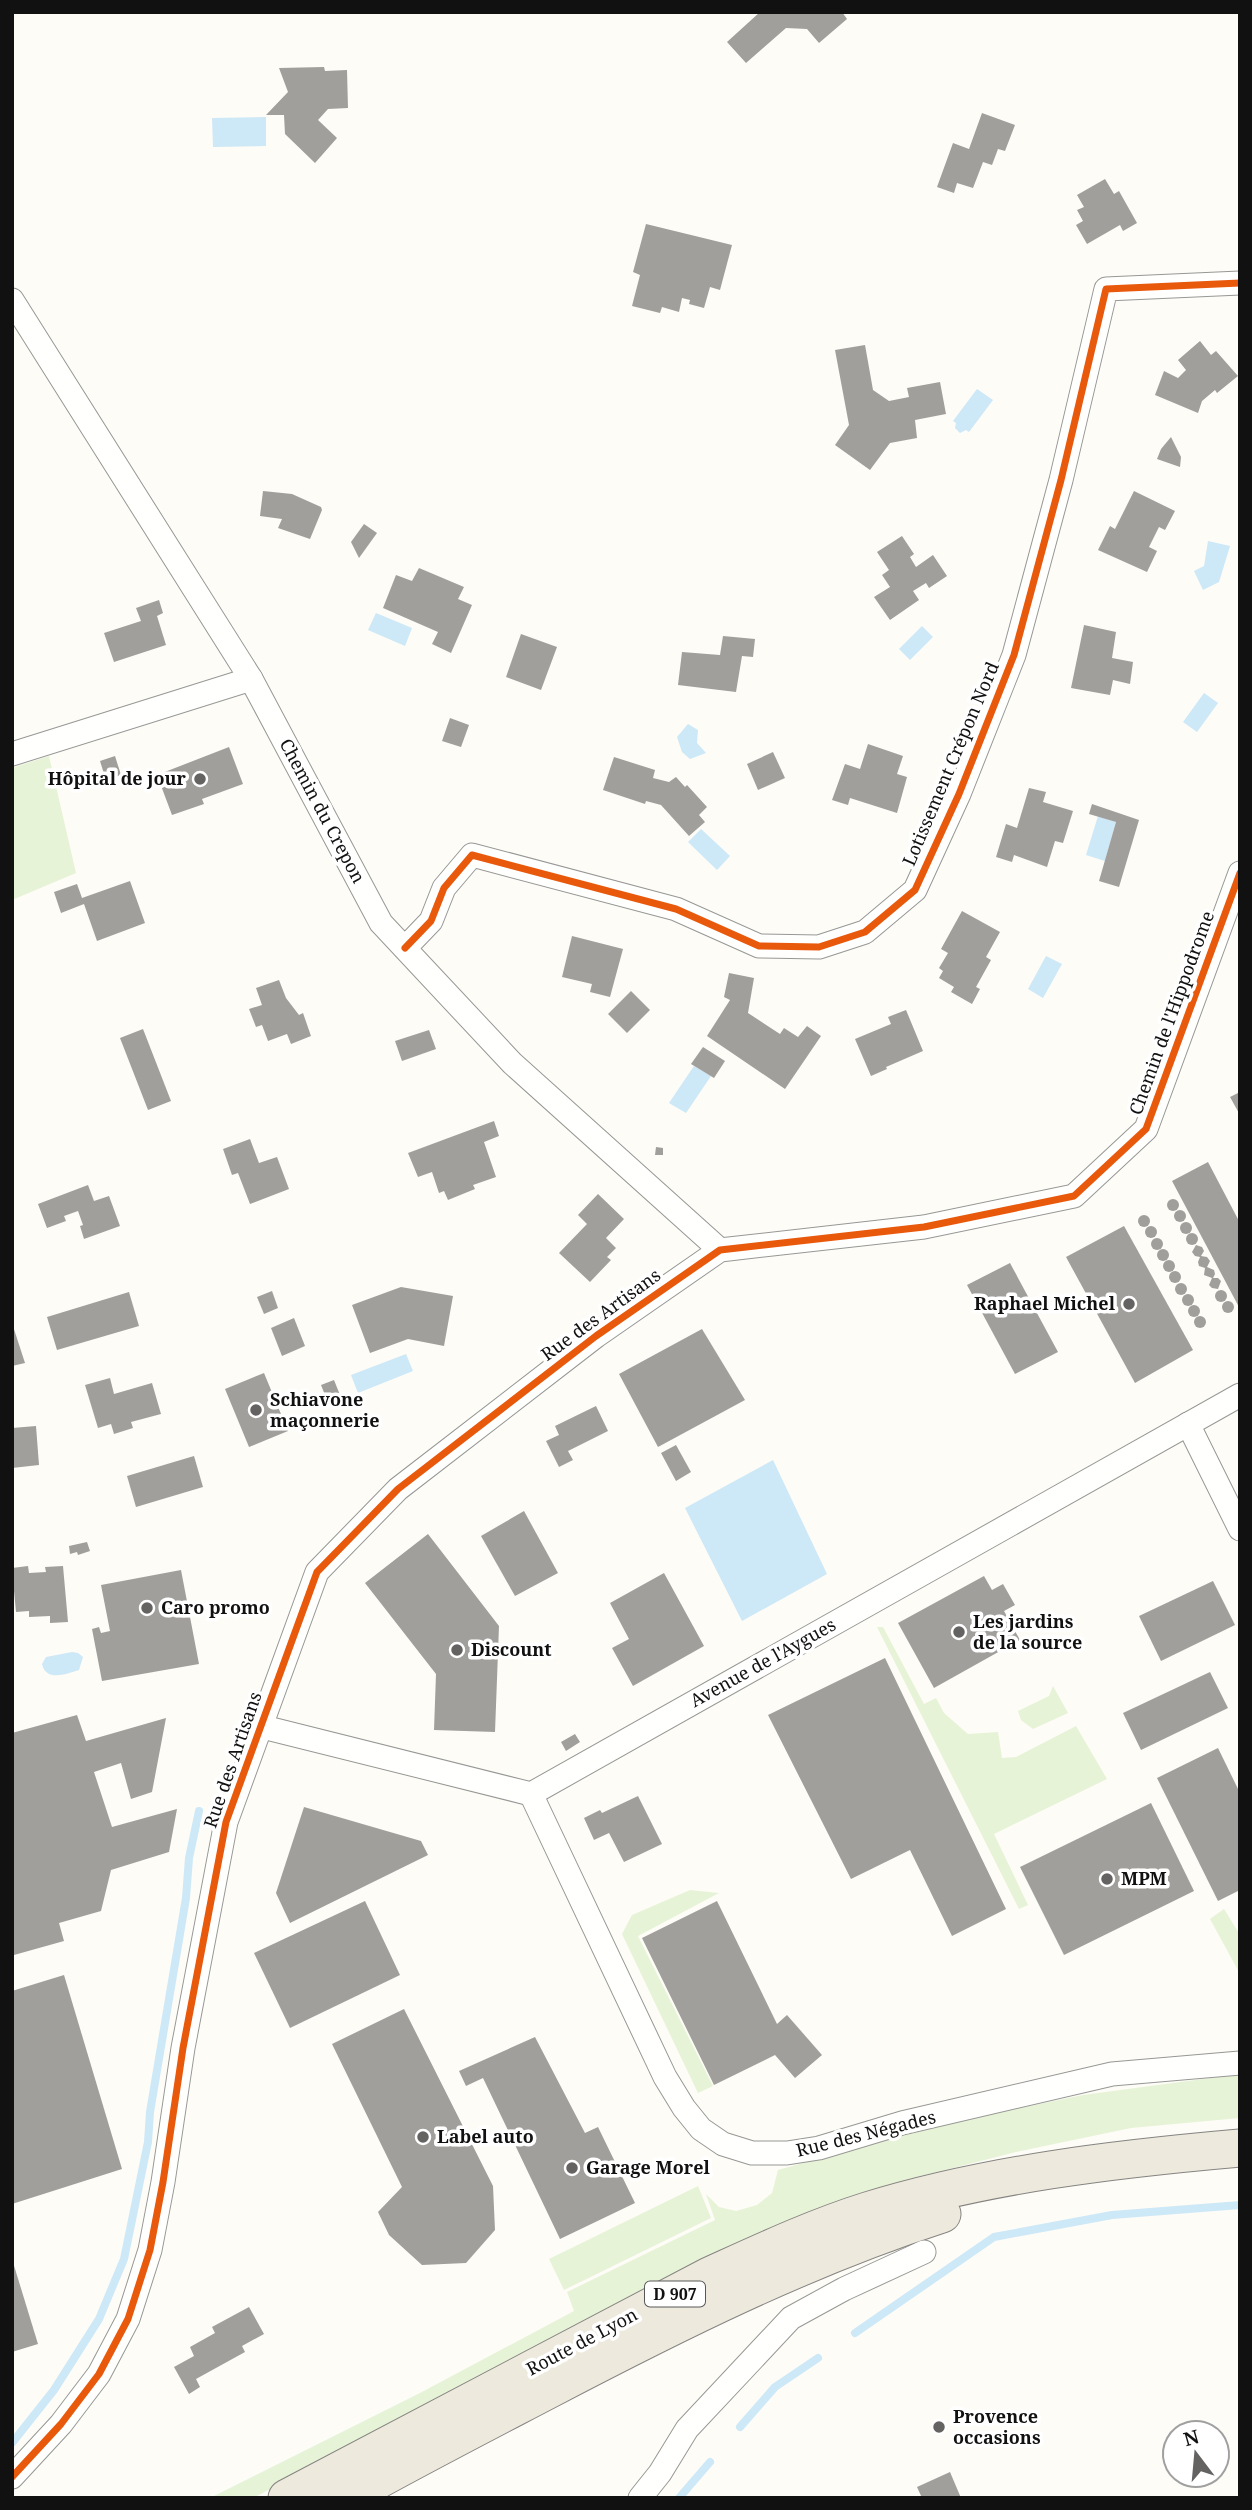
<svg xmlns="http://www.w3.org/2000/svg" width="1252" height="2510" font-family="'Noto Serif',serif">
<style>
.green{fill:#e7f3d7}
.water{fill:#cde8f7}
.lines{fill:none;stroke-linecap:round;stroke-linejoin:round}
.stream{stroke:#cde8f7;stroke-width:8}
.building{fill:#a19f9c}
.minor-casing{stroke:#979795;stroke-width:25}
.primary-casing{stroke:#858482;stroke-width:39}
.minor{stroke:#fffffe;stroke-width:23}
.primary{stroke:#ede9dc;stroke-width:37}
.cycleway-casing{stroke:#fff;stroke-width:11}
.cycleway{stroke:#e8590c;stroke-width:7}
.poi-dot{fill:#646362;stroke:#fff;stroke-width:2.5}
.labels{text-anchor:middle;stroke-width:7;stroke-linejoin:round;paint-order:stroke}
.shield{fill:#fff;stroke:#585858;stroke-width:2}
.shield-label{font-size:16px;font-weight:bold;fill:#111}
.street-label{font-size:18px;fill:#111;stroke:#fff}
.poi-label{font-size:18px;font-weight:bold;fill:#111;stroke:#fff;text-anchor:start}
</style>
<rect width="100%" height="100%" fill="#fdfcf7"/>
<!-- green -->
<g class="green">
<polygon points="49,756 76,873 12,900 12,768"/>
<polygon points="877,1627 883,1627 924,1704 936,1698 944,1713 968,1734 998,1732 1002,1758 1016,1757 1076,1726 1107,1779 994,1834 1028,1905 1019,1909"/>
<polygon points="1053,1686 1068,1713 1033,1729 1021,1720 1018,1711 1049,1696"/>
<polygon points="690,1890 719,1893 638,1936 713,2086 698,2093 622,1934 632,1915"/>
<polygon points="1224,1909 1240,1935 1240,1974 1210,1919"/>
<polygon points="1240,2074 1240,2118 1131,2128 1016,2152 906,2180 782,2225 692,2274 253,2498 210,2498 420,2393 574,2311 567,2292 715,2220 706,2194 719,2207 736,2211 757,2205 772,2193 778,2170 946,2123 1083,2095"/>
<polygon points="698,2186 711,2218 564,2290 549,2259"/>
</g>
<!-- water -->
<g class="water">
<polygon points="266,117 266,146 213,147 212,118"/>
<polygon points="977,389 993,400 969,432 966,430 960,433 955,428 956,423 953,421"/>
<polygon points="1208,541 1230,546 1219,582 1203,590 1194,571 1204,566"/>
<polygon points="376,613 412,628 405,646 368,630"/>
<polygon points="922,626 933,637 910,660 899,649"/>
<polygon points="1204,693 1218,703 1197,732 1183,722"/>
<polygon points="688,724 698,730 697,743 706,753 690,759 682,752 677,737"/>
<polygon points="1098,816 1116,822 1105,861 1086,855"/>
<polygon points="701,829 730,856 717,870 688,842"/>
<polygon points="1046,956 1062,964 1043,998 1028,989"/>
<polygon points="694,1066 711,1076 686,1113 669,1103"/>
<polygon points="406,1354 413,1371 358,1393 351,1375"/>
<polygon points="773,1460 827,1574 742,1621 685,1508"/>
<path d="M72,1652L78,1653L83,1657L79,1670C66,1674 46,1682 42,1664L46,1657Z"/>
</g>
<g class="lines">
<!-- stream -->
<g class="stream">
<polyline points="855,2333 994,2237 1112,2215 1240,2205"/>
<polyline points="740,2427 775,2387 818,2358"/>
<polyline points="12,2443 54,2390 99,2319 124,2259 148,2142 150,2112 186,1898 189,1858 199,1811"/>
<polyline points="679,2498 710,2462"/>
</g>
</g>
<!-- building -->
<g class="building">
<polygon points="760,12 773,12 775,14 777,12 842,12 847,19 819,43 807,29 786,28 746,63 727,42"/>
<polygon points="324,67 325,71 347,70 348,108 328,109 318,120 337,138 315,163 285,134 284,115 266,115 288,92 279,68"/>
<polygon points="982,113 1015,125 1005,151 998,149 992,165 983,162 973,188 957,183 954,193 937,187 953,143 969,149"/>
<polygon points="1105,179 1114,194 1119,191 1137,223 1123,231 1120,225 1087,244 1076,225 1083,221 1077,210 1084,207 1077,195"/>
<polygon points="646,224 732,245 720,290 710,287 704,308 689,304 690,300 682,298 679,312 662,307 660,313 632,306 640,275 633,272"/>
<polygon points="1200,341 1211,355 1216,351 1238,376 1217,393 1215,390 1202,401 1198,413 1155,395 1164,371 1178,378 1186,370 1178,360"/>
<polygon points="865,345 873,390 889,401 909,397 907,388 940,382 946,414 915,420 917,438 890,443 870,470 835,445 849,425 835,350"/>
<polygon points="1171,437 1181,457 1180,467 1157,459 1161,449"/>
<polygon points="263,491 292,494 321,507 322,510 310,539 278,528 282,519 260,516"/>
<polygon points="1134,491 1175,511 1165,530 1159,527 1149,547 1157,551 1147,572 1098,550 1110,526 1115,529"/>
<polygon points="364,524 377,533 359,558 351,542"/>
<polygon points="902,536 914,554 910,557 916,567 933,555 947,576 929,588 926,583 913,591 919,600 890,620 874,597 890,587 882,575 889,570 877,552"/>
<polygon points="419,568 464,587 458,599 472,605 451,653 432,644 438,632 383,608 396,575 412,581"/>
<polygon points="159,600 163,613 157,616 166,645 114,662 104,633 141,621 136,608"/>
<polygon points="1084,625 1116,632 1112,658 1133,662 1130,684 1113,680 1110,695 1071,688"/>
<polygon points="521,634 557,647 541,690 506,677"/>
<polygon points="723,636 755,639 753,657 742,656 736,692 678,685 682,652 720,655"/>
<polygon points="450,718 469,725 461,747 442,741"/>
<polygon points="868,744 903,756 897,774 907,777 897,813 850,798 848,805 832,800 845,764 860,769"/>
<polygon points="229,747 243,784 202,799 204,804 172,815 157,775"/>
<polygon points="773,752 785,778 758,790 747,764"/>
<polygon points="115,756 121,775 106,780 100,761"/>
<polygon points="614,757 655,770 653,778 669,782 676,777 685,787 687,785 707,807 699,815 705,822 689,836 661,805 646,801 645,804 603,790"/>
<polygon points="1029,788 1046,792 1043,802 1073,811 1063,843 1055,841 1047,867 1014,855 1012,862 996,857 1006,824 1017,828"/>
<polygon points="1092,804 1139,820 1119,887 1099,881 1116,822 1089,814"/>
<polygon points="130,881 145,923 97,941 84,904 61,913 54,892 77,884 82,898"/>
<polygon points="962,911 1000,932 986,957 991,960 976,987 980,989 972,1004 951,992 954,987 939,978 943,971 939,968 948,953 941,949"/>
<polygon points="572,936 623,949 610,997 590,992 592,984 562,977"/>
<polygon points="729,973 754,978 748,1013 780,1034 784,1028 798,1037 807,1026 821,1036 785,1089 707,1036 730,1000 724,997"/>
<polygon points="279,980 286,998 299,1015 303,1013 311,1036 291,1044 287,1034 268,1041 262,1025 256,1027 249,1009 262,1005 256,988"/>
<polygon points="631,991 650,1010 627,1033 608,1014"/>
<polygon points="906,1010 923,1051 886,1067 887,1069 871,1076 855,1039 891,1024 888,1017"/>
<polygon points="143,1029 171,1101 148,1110 120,1038"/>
<polygon points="429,1030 436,1049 402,1061 395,1041"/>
<polygon points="703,1047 725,1061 714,1078 691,1064"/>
<polygon points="1240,1092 1240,1115 1230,1097"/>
<polygon points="494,1121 499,1136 484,1142 496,1177 473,1185 475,1189 448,1200 444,1191 439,1193 432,1172 418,1177 408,1153"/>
<polygon points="250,1139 259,1163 277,1157 289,1189 250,1204 238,1173 232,1175 223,1149"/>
<polygon points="656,1147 663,1148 663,1155 655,1155"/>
<polygon points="1208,1162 1240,1223 1240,1309 1172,1181"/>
<polygon points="88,1185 94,1201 109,1196 120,1226 84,1239 80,1226 83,1225 78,1211 64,1216 66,1221 47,1228 38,1204"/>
<polygon points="598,1194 624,1219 606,1238 616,1248 607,1257 611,1260 590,1282 559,1253 587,1224 578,1215"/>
<circle cx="1173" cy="1205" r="6"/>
<circle cx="1180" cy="1216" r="6"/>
<circle cx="1144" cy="1221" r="6"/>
<circle cx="1186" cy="1228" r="6"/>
<polygon points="1124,1226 1193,1350 1135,1383 1066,1257"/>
<circle cx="1151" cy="1232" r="6"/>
<circle cx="1192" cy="1239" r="6"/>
<circle cx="1157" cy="1244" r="6"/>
<polygon points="1196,1245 1202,1247 1204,1251 1201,1256 1207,1257 1210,1261 1207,1267 1214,1270 1215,1274 1213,1278 1218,1278 1221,1281 1218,1289 1212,1288 1209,1285 1212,1278 1204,1275 1205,1268 1199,1266 1198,1262 1200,1257 1195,1256 1192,1252"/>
<circle cx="1163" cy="1255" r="6"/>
<circle cx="1169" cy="1266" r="6"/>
<polygon points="1010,1263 1058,1352 1015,1374 967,1285"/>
<circle cx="1175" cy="1277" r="6"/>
<circle cx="1181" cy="1289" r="6"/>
<polygon points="401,1287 453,1296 444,1346 408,1339 370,1353 352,1305"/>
<circle cx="1221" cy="1296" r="6"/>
<polygon points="272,1291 278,1308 264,1314 257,1297"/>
<polygon points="129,1292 139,1326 57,1350 47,1317"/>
<circle cx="1188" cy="1300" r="6"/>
<circle cx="1228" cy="1307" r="6"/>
<circle cx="1194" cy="1311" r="6"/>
<circle cx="1200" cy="1322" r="6"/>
<polygon points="294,1318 305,1346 282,1356 271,1328"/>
<polygon points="12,1323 25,1363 12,1366"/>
<polygon points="702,1329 745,1400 658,1447 619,1374"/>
<polygon points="264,1373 288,1431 249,1447 225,1389"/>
<polygon points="110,1378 114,1394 152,1383 161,1414 131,1422 133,1428 114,1434 111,1424 98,1428 85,1385"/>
<polygon points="334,1380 340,1395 327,1400 321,1385"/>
<polygon points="596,1406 608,1431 568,1451 573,1460 559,1467 546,1441 559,1435 555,1426"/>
<polygon points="36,1426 39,1465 12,1468 12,1428"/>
<polygon points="676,1445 691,1472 676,1481 661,1453"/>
<polygon points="194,1456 203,1487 136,1507 127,1476"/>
<polygon points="524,1511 558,1573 515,1596 481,1536"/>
<polygon points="428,1534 499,1626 495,1732 434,1730 436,1674 365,1583"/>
<polygon points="87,1542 90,1551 78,1555 77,1552 70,1554 69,1546"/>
<polygon points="28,1566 29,1573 46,1572 45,1567 63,1566 68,1622 50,1623 50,1616 29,1617 29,1611 16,1612 14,1591 12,1591 12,1568"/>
<polygon points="181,1570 199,1664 102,1681 92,1629 99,1627 101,1633 110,1631 101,1585"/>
<polygon points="664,1573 704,1646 633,1686 612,1648 629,1639 610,1603"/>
<polygon points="984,1576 992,1590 1003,1584 1015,1605 1004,1611 1020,1640 934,1688 898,1623"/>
<polygon points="1213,1581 1235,1625 1161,1661 1139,1616"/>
<polygon points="885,1658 1006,1909 952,1936 910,1850 851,1879 768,1715"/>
<polygon points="1210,1672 1228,1708 1141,1750 1123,1713"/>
<polygon points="77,1715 86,1741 166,1718 152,1792 131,1799 121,1763 94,1772 112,1827 177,1809 169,1852 111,1870 101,1911 59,1923 64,1941 14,1955 12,1733"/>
<polygon points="575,1734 580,1742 566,1751 561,1742"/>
<polygon points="1218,1748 1240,1793 1240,1890 1218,1901 1157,1778"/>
<polygon points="638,1796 662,1844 624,1862 609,1833 594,1840 584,1818 600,1810 602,1813"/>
<polygon points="1151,1803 1194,1891 1064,1955 1020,1867"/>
<polygon points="304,1807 421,1841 428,1855 290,1923 276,1893"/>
<polygon points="365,1901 400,1975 290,2028 254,1953"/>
<polygon points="717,1901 777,2024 787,2015 822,2055 795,2078 775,2055 714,2085 642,1938"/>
<polygon points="64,1975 122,2169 12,2204 12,1991"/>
<polygon points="404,2009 493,2186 495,2230 466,2263 422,2265 389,2235 378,2212 402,2187 332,2044"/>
<polygon points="535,2037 585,2133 598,2127 635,2203 560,2239 483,2078 466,2086 459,2071"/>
<polygon points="12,2259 38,2344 12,2352"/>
<polygon points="249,2307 264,2334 242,2346 245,2352 196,2379 200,2387 189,2394 174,2367 194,2356 190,2347 215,2333 212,2327"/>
<polygon points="950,2472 961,2498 922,2498 917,2487"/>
</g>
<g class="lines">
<defs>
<g id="minor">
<polyline points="12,300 251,679 381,923 512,1063 720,1250"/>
<polyline points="12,754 251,679"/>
<polyline points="405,948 431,921 444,888 472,855 676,909 759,946 819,947 865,932 915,890 959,794 1014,655 1061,480 1106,289 1240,283"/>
<polyline points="1188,1424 1240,1529"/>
<polyline points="259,1726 531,1794 1240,1395"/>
<polyline points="531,1794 665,2077 684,2108 701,2129 723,2144 752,2153 787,2153 819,2148 902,2123 1112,2074 1240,2063"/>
<polyline points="12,2477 61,2424 99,2374 128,2319 150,2250 163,2182 183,2048 226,1822 317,1572 398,1489 596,1336 720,1250 924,1227 1074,1196 1146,1129 1240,873"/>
<polyline points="640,2498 660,2473 687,2429 791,2318 844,2289 924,2252"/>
</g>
<g id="primary">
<path d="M287,2498L709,2276C760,2253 813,2228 867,2211C987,2174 1115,2159 1240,2148"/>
<path d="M345,2498C411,2461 479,2426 546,2391C674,2324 803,2259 942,2214"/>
</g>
</defs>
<!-- minor casing -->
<use href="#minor" class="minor-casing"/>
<!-- primary casing -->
<use href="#primary" class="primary-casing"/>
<!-- minor -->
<use href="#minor" class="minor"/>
<!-- primary -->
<use href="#primary" class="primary"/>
<defs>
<g id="cycleway">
<polyline points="405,948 431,921 444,888 472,855 676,909 759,946 819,947 865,932 915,890 959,794 1014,655 1061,480 1106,289 1240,283"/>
<polyline points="12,2477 61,2424 99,2374 128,2319 150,2250 163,2182 183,2048 226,1822 317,1572 398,1489 596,1336 720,1250 924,1227 1074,1196 1146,1129 1240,873"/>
</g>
</defs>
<!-- cycleway casing -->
<use href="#cycleway" class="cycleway-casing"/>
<!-- cycleway -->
<use href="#cycleway" class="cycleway"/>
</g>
<!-- markers -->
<g class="poi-dot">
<circle cx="200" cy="779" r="7"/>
<circle cx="1129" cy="1304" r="7"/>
<circle cx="256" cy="1410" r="7"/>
<circle cx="147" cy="1608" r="7"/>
<circle cx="959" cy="1632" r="7"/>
<circle cx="457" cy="1650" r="7"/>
<circle cx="1107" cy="1879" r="7"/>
<circle cx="423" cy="2137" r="7"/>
<circle cx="572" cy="2168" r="7"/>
<circle cx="939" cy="2427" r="7"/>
</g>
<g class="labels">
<!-- shield labels -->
<rect class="shield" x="645" y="2281.5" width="60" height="25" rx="5"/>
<g class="shield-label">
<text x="675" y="2300">D 907</text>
</g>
<!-- street labels -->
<g class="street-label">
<text transform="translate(951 764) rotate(-67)" y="6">Lotissement Crépon Nord</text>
<text transform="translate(322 811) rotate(62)" y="6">Chemin du Crepon</text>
<text transform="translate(1172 1013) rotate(-70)" y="6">Chemin de l'Hippodrome</text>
<text transform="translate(601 1315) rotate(-36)" y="6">Rue des Artisans</text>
<text transform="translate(763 1663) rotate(-29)" y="6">Avenue de l'Aygues</text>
<text transform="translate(233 1760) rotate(-71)" y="6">Rue des Artisans</text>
<text transform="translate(866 2134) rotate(-14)" y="6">Rue des Négades</text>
<text transform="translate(582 2342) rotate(-28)" y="6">Route de Lyon</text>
</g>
<!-- poi labels -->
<g class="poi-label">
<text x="186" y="785" text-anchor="end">Hôpital de jour</text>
<text x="1115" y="1310" text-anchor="end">Raphael Michel</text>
<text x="270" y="1406">Schiavone<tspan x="270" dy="21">maçonnerie</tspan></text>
<text x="161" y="1614">Caro promo</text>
<text x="973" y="1628">Les jardins<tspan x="973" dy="21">de la source</tspan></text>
<text x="471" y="1656">Discount</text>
<text x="1121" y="1885">MPM</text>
<text x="437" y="2143">Label auto</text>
<text x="586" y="2174">Garage Morel</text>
<text x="953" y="2423">Provence<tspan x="953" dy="21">occasions</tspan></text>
</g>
</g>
<!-- border -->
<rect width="1252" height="2510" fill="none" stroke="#111111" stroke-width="28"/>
<!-- north arrow -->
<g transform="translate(1196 2454) rotate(344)"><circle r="33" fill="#ffffff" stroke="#a0a0a0" stroke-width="2"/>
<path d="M0-5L12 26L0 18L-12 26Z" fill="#646362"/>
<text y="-10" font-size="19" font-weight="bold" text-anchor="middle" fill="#111111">N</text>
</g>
</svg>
